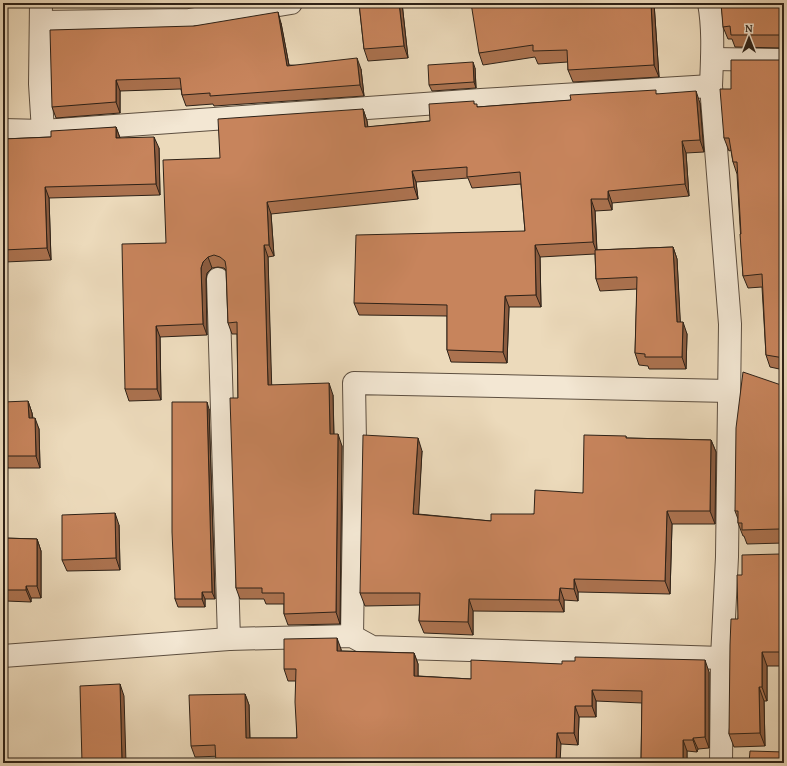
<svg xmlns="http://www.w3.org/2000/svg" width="787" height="766" font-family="'Gentium Book Plus',serif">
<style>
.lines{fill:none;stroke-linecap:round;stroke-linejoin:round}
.minor-casing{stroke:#5d4f40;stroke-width:24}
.minor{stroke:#f3e7d3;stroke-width:22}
.wall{fill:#ab724f;stroke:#2d2117}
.shaded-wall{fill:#8b5c40;stroke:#2d2117}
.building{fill:#c7845c;stroke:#2d2117}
</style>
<rect width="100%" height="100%" fill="#ecdabb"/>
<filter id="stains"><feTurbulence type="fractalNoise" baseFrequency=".005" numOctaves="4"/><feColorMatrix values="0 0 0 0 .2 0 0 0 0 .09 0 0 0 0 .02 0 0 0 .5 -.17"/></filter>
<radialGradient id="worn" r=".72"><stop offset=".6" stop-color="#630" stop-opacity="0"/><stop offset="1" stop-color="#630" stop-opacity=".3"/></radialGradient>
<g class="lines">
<defs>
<g id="minor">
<polyline points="41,3 40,84 43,131"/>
<path d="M709,3C714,30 712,59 711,86L730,324L727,557L722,658L721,763"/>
<polyline points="41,22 189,20 291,3"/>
<polyline points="712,59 784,60"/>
<polyline points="3,130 43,131 481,100 711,86"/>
<polyline points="218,279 229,639"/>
<polyline points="352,636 355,443 354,383 729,391"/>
<polyline points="3,656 229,639 352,636 372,647 722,658"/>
</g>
</defs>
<!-- minor casing -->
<use href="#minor" class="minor-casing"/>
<!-- minor -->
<use href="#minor" class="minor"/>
</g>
<!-- wall -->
<g class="wall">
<polygon points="359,3 402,3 408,58 368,61 364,49"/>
<polygon points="654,3 659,77 573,82 568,70 568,62 538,64 535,57 483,65 479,53"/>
<polygon points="784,3 784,48 735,47 732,39 728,39 723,27"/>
<polygon points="281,23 289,65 361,69 364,96 214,106 213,104 186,106 182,95 181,89 120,91 120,113 56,118 52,107 194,26"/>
<polygon points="784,59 784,370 770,367 766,355 762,287 748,288 743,276 737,174 733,162 731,150 729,151 724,138 731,89 780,60"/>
<polygon points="475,68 476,88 432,91 429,85"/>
<polygon points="657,94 700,103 704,152 686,153 689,196 612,203 612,210 595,211 597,250 673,247 677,259 680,322 687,334 686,369 649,369 648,366 639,365 635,353 637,289 600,291 596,279 595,254 540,257 541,307 509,307 507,363 451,362 447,350 447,316 359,315 354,303 525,231 521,184 472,188 468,178 416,182 418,199 271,214 274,256 268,257 271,385 333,395 334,434 342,446 340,624 288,625 284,614 284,604 266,604 264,599 240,599 236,588 238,398 237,334 232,334 228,323 226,270 224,268 218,267 212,268 207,273 206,279 207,335 160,337 161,400 129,401 125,389 166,243 220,158 363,109 367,121 368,127 430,121 475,104 478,107"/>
<polygon points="116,127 120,138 159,148 160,195 49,198 51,260 5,262 3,255 3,139 51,137"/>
<polygon points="784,386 784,543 747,544 744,536 743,536 738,523 738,519 735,511"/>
<polygon points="28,401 32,413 33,418 39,429 40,468 8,468 4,456"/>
<polygon points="209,409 215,599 205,599 205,607 178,607 175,599"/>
<polygon points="626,436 626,438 711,440 716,452 715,524 672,524 670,594 578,592 578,601 564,600 564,612 473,611 473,635 424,633 419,621 420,605 365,606 360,593 422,451 418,514 491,521 534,514 583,493"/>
<polygon points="119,525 120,570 67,571 62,560"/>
<polygon points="3,538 37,539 41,551 41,598 31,598 31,602 6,601 3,593"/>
<polygon points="784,553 784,666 767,666 767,701 764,701 765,746 734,747 729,734 738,619 742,575 780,554"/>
<polygon points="341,649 341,651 414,653 418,664 418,676 471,679 709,672 709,748 698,749 697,752 687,751 687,763 641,763 642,703 596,701 596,717 579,717 578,745 561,744 195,757 191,746 245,694 249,705 250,738 297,738 296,681 288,681 284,669"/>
<polygon points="3,685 4,688 5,733 3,733"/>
</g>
<!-- shaded-wall -->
<g class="shaded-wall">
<polygon points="399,3 402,3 408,58 404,46"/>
<polygon points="651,3 654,3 659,77 654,65"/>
<polygon points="278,12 281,23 291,76 287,66"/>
<polygon points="357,58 361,69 364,96 360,85"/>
<polygon points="473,62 475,68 476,88 474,82"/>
<polygon points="116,80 120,91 120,113 116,102"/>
<polygon points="696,91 700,103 704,152 700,140"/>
<polygon points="363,109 367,121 369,139 365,127"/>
<polygon points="116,127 120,138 116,138"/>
<polygon points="154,137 159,148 160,195 156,184"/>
<polygon points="682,141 686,153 689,196 685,184"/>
<polygon points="412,171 416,182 418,199 414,187"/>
<polygon points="45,187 49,198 51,260 47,248"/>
<polygon points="608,191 612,203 612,210 608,199"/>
<polygon points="591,199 595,211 597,254 593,242"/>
<polygon points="267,202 271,214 274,256 269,245"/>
<polygon points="264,245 268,257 272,396 268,385"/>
<polygon points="535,245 540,257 541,307 536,295"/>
<polygon points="673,247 677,259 681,334 677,322"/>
<polygon points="208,257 212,268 207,273 206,279 207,335 203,324 201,268 203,262"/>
<polygon points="505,296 509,307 507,363 503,352"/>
<polygon points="683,322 687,334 686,369 682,357"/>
<polygon points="156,326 160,337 161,400 157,389"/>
<polygon points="329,383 333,395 334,445 330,434"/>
<polygon points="28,401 32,413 33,429 29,418"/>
<polygon points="207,402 209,409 215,599 212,592"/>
<polygon points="35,418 39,429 40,468 36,456"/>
<polygon points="338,434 342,446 340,624 336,612"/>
<polygon points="418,438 422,451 418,526 413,514"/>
<polygon points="711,440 716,452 715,524 710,511"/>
<polygon points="667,511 672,524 670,594 665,581"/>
<polygon points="115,513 119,525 120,570 116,558"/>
<polygon points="37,539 41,551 41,598 37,586"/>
<polygon points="574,579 578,592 578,601 574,589"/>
<polygon points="26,586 31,598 31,602 26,590"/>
<polygon points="560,588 564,600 564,612 559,600"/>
<polygon points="202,592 205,599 205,607 202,599"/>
<polygon points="469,599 473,611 473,635 468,622"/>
<polygon points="337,638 341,649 341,662 337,651"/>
<polygon points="762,652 767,666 767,701 762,687"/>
<polygon points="414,653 418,664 418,687 414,676"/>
<polygon points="705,660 709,672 709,748 705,737"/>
<polygon points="120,684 124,696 126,763 122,763"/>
<polygon points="3,685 4,688 5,733 3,728"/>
<polygon points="759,687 764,701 765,746 760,733"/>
<polygon points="592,690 596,701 596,717 592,706"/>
<polygon points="245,694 249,705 250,749 246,738"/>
<polygon points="575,706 579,717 578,745 574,733"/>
<polygon points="557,733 561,744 560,763 556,763"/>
<polygon points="693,738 698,749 697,752 693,740"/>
<polygon points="683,740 687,751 687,763 683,763"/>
</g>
<!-- building -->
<g class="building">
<polygon points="359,3 399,3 404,46 364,49"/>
<polygon points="471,3 651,3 654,65 568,70 567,50 533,51 533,45 479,53"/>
<polygon points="721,3 784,3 784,37 780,35 731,35 730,26 723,27"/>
<polygon points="278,12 287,66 357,58 360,85 210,96 210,93 182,95 180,78 116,80 116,102 52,107 50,30 194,26"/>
<polygon points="784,59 784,358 766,355 762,274 743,276 740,234 741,234 737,162 733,162 729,138 724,138 720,89 731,89 731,60 780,60"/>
<polygon points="473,62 474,82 429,85 428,65"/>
<polygon points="656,90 656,94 696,91 700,140 682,141 685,184 608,191 608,199 591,199 593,242 535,245 536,295 505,296 503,352 447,350 447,305 354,303 356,235 525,231 520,172 467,177 467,167 412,171 414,187 267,202 269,245 264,245 268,385 329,383 330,434 338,434 336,612 284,614 284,593 262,593 262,588 236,588 230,398 238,398 237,322 228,323 226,267 225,261 220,257 214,255 208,257 203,262 201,268 203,324 156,326 157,389 125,389 122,244 166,243 163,160 220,158 218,119 363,109 365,127 430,121 429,104 474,101 474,104 477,104 477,107 571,100 570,95"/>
<polygon points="116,127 116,138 154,137 156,184 45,187 47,248 3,250 3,139 51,137 51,131"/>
<polygon points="673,247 677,322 683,322 682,357 645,357 645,354 635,353 637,277 596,279 595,250"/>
<polygon points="743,372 784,386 784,530 779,529 742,530 742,523 738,523 738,511 735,511 736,428"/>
<polygon points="28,401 29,418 35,418 36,456 4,456 3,402"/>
<polygon points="172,402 207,402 212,592 202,592 202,599 175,599 172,532"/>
<polygon points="363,435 418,438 413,514 491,521 491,514 534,514 535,490 583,493 584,435 626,436 626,438 711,440 710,511 667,511 665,581 574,579 574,589 560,588 559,600 469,599 468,622 419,621 420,593 360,593"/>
<polygon points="115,513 116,558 62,560 62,515"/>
<polygon points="3,538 37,539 37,586 26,586 26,590 3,590"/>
<polygon points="784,553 784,652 762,652 762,687 759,687 760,733 729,734 730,645 731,619 738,619 737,575 742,575 742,555 780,554"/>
<polygon points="337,638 337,651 414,653 414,676 471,679 471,660 562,664 562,661 575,661 575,657 705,660 705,737 693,738 693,740 683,740 683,763 641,763 642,691 592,690 592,706 575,706 574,733 557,733 556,763 216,763 215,745 191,746 189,695 245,694 246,738 297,738 295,702 296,669 284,669 284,639"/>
<polygon points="120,684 122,763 82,763 80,686"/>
<polygon points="750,751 784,752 784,763 749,763"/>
</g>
<!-- margin -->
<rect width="787" height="766" fill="none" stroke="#ecdabb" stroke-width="16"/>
<rect x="4" y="4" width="779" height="758" fill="none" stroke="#2d2117" stroke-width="2"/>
<rect x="8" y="8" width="771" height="750" fill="none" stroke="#2d2117"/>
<!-- north arrow -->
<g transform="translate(749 38)" stroke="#f3e7d3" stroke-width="3" paint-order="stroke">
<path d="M0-3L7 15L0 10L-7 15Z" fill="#2d2117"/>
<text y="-6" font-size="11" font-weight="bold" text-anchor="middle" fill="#2d2117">N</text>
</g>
<rect width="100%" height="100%" filter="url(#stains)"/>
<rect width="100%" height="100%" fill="url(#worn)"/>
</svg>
